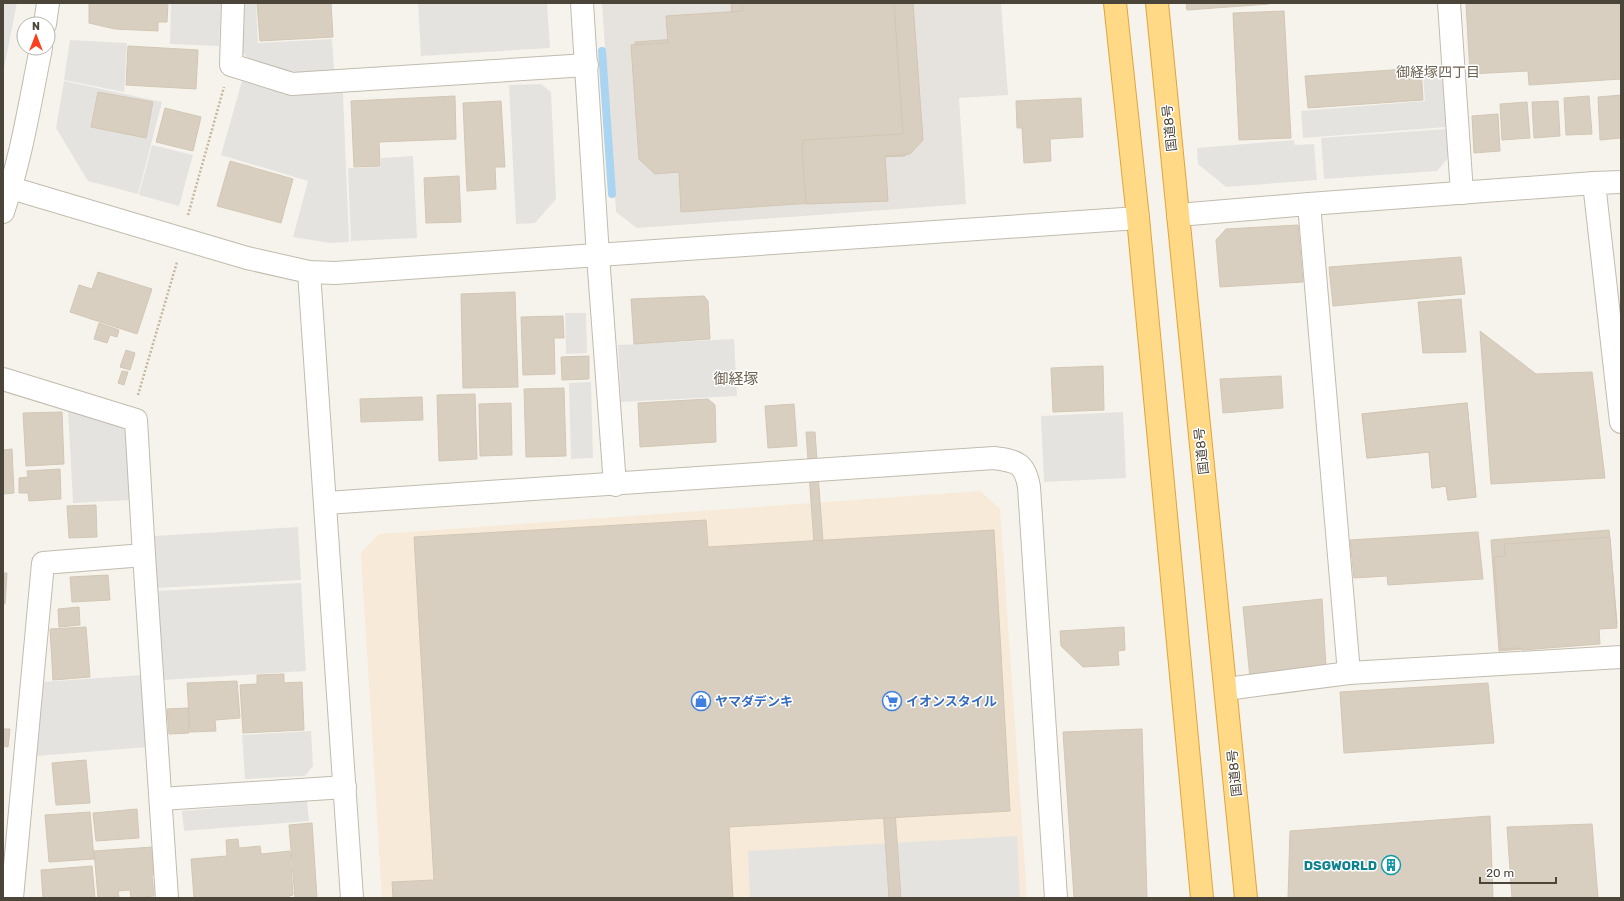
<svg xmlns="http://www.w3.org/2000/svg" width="1624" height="901" font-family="Rubik,'Noto Sans JP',sans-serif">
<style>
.commercial{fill:#f7ead8}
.industrial{fill:#e6e2dd}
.parking{fill:#e5e3e0}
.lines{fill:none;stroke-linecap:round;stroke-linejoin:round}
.stream{stroke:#a9d4f2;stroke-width:8}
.building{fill:#d8cfc1;stroke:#d3c7b4}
.minor-casing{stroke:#c2bbae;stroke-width:24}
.tertiary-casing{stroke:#c2bbae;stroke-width:24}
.trunk-casing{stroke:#e0a43c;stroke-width:24}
.path{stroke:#c4b79f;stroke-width:2.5;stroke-dasharray:2 2;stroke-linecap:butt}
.minor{stroke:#fff;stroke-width:22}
.tertiary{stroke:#fff;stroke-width:22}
.trunk{stroke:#ffd985;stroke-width:22}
.labels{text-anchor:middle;stroke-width:3;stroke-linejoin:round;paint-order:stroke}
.street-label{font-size:13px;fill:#4b4439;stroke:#fff}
.shop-label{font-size:13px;font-weight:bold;fill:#366cbe;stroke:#fff;text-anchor:start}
.culture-label{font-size:13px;font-weight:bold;fill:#0d838f;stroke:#fff;text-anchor:end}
.neighbourhood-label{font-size:14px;fill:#6e6250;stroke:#fff}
.quarter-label{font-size:15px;fill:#6e6250;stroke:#fff}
</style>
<rect width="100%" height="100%" fill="#f6f3ec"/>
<!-- commercial -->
<polygon class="commercial" points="980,491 1000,509 1027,898 382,898 361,553 379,534"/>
<!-- industrial -->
<polygon class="industrial" points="602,3 1001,3 1008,95 959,98 966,204 637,228 616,212"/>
<!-- parking -->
<g class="parking">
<polygon points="3,3 17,3 3,73"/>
<polygon points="171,3 221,3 219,46 170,44"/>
<polygon points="242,3 256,3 258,43 332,39 334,70 301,72 282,71 251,62 240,49"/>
<polygon points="418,3 547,3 550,48 421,56"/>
<polygon points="70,40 127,43 124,92 64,80"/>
<polygon points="1442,74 1446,127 1303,138 1301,111 1425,101 1423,75"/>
<polygon points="64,81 162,102 138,194 88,181 56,128"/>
<polygon points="242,81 291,95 343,93 349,242 330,243 293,237 308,181 221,155"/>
<polygon points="541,84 551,92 556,199 535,223 516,224 509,85"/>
<polygon points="1446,129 1448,158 1437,171 1324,179 1321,138"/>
<polygon points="1294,140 1295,145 1314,144 1317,180 1226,187 1198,164 1197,148"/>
<polygon points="152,145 193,155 179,206 139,195"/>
<polygon points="413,156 417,238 351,241 348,168 381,167 381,158"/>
<polygon points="565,313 586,313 587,353 566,354"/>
<polygon points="734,339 737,396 621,402 618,345"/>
<polygon points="591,382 593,458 571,459 569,383"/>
<polygon points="68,409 121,425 128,434 131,500 73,503"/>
<polygon points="1123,412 1126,478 1044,482 1041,416"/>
<polygon points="298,527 301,580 157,588 154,536"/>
<polygon points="301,583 306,671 162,680 157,591"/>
<polygon points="142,675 148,747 37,756 43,682"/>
<polygon points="311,731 313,766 305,776 245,779 242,735"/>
<polygon points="307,801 309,821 184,831 182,811"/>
<polygon points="1017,836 1020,898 750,898 748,851"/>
</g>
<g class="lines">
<!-- stream -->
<polyline class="stream" points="602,51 612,194"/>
</g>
<!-- building -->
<g class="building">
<polygon points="89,3 168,3 167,22 158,22 158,31 115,29 89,23"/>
<polygon points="257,3 331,3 333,37 260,41"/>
<polygon points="731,3 894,3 903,134 803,140 802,150 687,157 676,171 658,172 643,160 635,42 733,35"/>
<polygon points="742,3 910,3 920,139 905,156 881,157 884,198 681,212 679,172 655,174 639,159 631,45 668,43 666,16 743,11"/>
<polygon points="894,3 913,3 923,140 910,154 885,156 888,201 806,204 802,150 803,140 903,134"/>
<polygon points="1186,3 1269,3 1269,4 1187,10"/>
<polygon points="1466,3 1621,3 1621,79 1529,85 1528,71 1470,74"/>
<polygon points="1284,11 1291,138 1239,140 1233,13"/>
<polygon points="128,46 198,50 196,89 126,85"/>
<polygon points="1421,68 1423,100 1308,108 1305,76"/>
<polygon points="98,92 153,102 146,138 91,127"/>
<polygon points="1621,95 1621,138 1600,140 1598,97"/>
<polygon points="455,96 456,139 379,142 380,166 354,167 351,101"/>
<polygon points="1589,96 1592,134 1566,135 1564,98"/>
<polygon points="1081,98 1083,137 1050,139 1051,161 1024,163 1022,128 1017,128 1016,101"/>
<polygon points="501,101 505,167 495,167 496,189 467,191 463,103"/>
<polygon points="1558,101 1560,136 1534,138 1532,102"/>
<polygon points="1527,102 1530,138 1502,140 1500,104"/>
<polygon points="165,108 201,117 193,151 156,142"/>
<polygon points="1498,114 1500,151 1474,153 1472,116"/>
<polygon points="230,161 293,179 281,223 217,206"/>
<polygon points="459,176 461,222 426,223 424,178"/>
<polygon points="1298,225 1303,282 1220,287 1216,240 1226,229"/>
<polygon points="1461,257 1465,294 1333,306 1329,267"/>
<polygon points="98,272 152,289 137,334 70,312 79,285 92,289"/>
<polygon points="515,292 518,387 463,388 461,294"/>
<polygon points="704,296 708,301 710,339 634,344 631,299"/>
<polygon points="1461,299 1466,352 1423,353 1418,302"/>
<polygon points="563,316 564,338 554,338 555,374 523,375 521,317"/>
<polygon points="99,323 119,330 117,337 110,335 107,343 94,339"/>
<polygon points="1480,331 1536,374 1592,372 1605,478 1491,484"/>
<polygon points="126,350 135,353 130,370 120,367"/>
<polygon points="589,356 589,379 562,380 561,357"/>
<polygon points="1103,366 1104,410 1053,412 1051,368"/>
<polygon points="122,371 128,372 124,385 118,383"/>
<polygon points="1281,376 1283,408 1223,413 1220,379"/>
<polygon points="564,388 566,456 526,457 524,389"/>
<polygon points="475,394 477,459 439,461 437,395"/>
<polygon points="422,397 423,420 361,422 360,399"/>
<polygon points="708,399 715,405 716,442 640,447 638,403"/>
<polygon points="511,403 512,455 480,456 479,404"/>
<polygon points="1467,403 1476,497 1448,500 1446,486 1432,488 1429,452 1367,458 1362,414"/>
<polygon points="1467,403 1476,497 1448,500 1446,486 1432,488 1429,452 1367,458 1362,414"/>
<polygon points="794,404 797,446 768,448 765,406"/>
<polygon points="62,412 64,464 26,466 23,413"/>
<polygon points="806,432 815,432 829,625 882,622 901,898 889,898 871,633 453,662 452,651 642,638 641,633 680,631 680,636 820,627"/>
<polygon points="12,449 14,493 3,494 3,450"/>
<polygon points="60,469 61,499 29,501 28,493 19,493 19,478 28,477 27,471"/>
<polygon points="96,505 97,537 69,538 67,506"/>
<polygon points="706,520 708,547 994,530 1010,811 729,827 733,898 393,898 392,882 434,880 414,537"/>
<polygon points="1609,530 1617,624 1596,628 1598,643 1499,651 1491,540"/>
<polygon points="1478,532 1483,579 1388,585 1387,576 1354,578 1350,540"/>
<polygon points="1610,537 1617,628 1599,629 1600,644 1522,650 1521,648 1501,649 1494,557 1505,556 1504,544"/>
<polygon points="3,573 7,573 5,604 3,604"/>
<polygon points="108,575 110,600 72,602 70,577"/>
<polygon points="1322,599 1326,668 1250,678 1243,607"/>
<polygon points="79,607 80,625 59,627 58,609"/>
<polygon points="86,627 90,677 53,680 50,629"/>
<polygon points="1124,627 1125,650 1118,651 1119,665 1083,667 1061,646 1060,631"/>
<polygon points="284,674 284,683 302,682 304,730 243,733 240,685 257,684 257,675"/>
<polygon points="237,681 240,718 215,720 216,731 190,732 187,683"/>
<polygon points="1488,683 1494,743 1344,753 1340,692"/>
<polygon points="188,708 189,733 169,734 167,709"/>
<polygon points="3,729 10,729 8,747 3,746"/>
<polygon points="1142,729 1147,898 1074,898 1063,732"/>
<polygon points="86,760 90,803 56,805 52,763"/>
<polygon points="137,809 139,838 96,841 93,813"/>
<polygon points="90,812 94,859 49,862 45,815"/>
<polygon points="1490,816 1493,898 1288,898 1290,831"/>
<polygon points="312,823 317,898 295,898 289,825"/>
<polygon points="1592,824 1598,898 1512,898 1507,827"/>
<polygon points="238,839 239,848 260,846 261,854 290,851 293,895 289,896 289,898 194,898 191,859 227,856 226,840"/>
<polygon points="153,847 155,874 152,875 154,896 131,898 130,890 118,891 119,897 98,898 94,851"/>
<polygon points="92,866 95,898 43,898 41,870"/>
</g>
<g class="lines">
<defs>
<g id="minor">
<polyline points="233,3 231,65 292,84 587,65"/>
<polyline points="1449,3 1462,193"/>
<polyline points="1309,204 1349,673"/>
<polyline points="1178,215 1309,204 1594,183"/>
<polyline points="598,256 615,485"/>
<polyline points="3,379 136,420 144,555 43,563 12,898"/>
<path d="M326,503L994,458C1017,461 1025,463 1029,487L1056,898"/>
<polyline points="144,555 167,898"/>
<polyline points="1226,689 1349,673 1621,657"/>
<polyline points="161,799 345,787"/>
</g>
<g id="tertiary">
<polyline points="582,3 598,256"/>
<polyline points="45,24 48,3"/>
<polyline points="1621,182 1594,183 1621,422"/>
<polyline points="11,188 247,258 309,272 335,273 1138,218"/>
<path d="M3,212C21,159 30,103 41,48"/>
<polyline points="309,272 352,898"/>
</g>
<g id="trunk">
<polyline points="1115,3 1138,218 1202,898"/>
<polyline points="1157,3 1246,898"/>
</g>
</defs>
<!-- minor casing -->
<use href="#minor" class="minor-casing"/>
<!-- tertiary casing -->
<use href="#tertiary" class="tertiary-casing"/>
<!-- trunk casing -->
<use href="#trunk" class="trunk-casing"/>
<!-- path -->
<g class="path">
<polyline points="188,215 224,87"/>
<polyline points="138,395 177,262"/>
</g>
<!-- minor -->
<use href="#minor" class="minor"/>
<!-- tertiary -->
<use href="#tertiary" class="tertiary"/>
<!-- trunk -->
<use href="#trunk" class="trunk"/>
</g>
<!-- icons -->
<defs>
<symbol id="shop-ring" viewBox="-11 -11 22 22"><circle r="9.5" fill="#fff" stroke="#3f7fe0" stroke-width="1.5"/><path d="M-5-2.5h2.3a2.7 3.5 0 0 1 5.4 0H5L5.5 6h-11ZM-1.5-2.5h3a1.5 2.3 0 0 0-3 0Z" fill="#3f7fe0"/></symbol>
<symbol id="supermarket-ring" viewBox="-11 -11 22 22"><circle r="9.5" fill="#fff" stroke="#3f7fe0" stroke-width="1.5"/><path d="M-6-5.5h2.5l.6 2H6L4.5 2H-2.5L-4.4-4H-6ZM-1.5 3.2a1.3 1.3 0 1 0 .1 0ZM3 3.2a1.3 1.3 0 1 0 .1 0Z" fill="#3f7fe0"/></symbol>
<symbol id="building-ring" viewBox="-11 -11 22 22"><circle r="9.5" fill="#fff" stroke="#0f9aa8" stroke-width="1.5"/><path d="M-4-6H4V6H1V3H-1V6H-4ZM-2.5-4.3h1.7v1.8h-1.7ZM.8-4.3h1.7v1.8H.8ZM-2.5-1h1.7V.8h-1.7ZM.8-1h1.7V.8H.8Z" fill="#0f9aa8"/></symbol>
</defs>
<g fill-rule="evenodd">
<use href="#shop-ring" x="690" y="690" width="22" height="22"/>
<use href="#supermarket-ring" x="881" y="690" width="22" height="22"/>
<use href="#building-ring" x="1380" y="854" width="22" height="22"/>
</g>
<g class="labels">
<!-- street labels -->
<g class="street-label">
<text transform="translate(1169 128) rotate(-96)" y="5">国道8号</text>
<text transform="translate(1201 451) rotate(-96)" y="5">国道8号</text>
<text transform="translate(1234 773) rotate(-96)" y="5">国道8号</text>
</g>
<!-- shop labels -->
<g class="shop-label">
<text x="715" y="706">ヤマダデンキ</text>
<text x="906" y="706">イオンスタイル</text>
</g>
<!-- culture labels -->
<g class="culture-label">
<text x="1377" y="870">DSGWORLD</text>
</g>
<!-- neighbourhood labels -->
<g class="neighbourhood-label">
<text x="1438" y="77">御経塚四丁目</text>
</g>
<!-- quarter labels -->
<g class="quarter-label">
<text x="736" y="384">御経塚</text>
</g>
</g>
<!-- border -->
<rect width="1624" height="901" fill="none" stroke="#4b4439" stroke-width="8"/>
<!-- north arrow -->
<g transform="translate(36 36)"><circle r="19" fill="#ffffff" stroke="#b7b4b0"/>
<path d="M0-3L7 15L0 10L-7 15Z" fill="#fc3f1d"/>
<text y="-6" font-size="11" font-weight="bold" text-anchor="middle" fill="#4b4439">N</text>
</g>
<!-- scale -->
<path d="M1480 877v6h76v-6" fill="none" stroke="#4b4439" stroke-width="2"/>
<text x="1486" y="877" font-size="12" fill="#4b4439" stroke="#ffffff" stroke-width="3" paint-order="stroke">20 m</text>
</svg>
